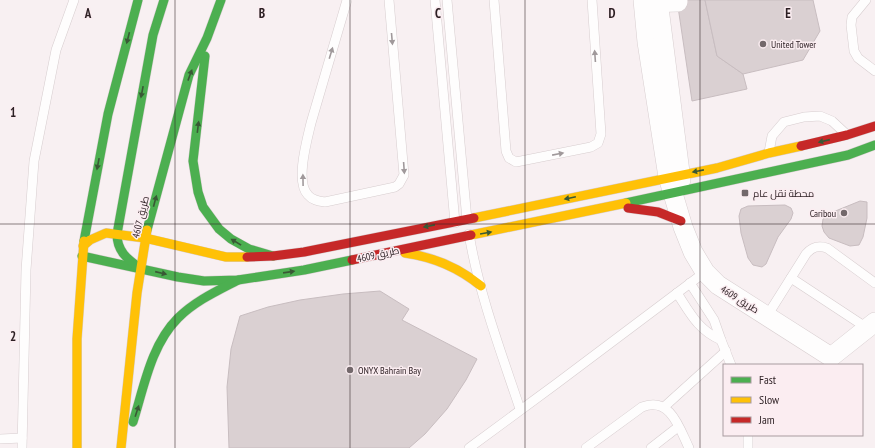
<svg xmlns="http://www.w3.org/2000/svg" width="875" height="448" font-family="'PT Sans Narrow',Cairo,sans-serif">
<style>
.building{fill:#dad0d2;stroke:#c8bdc0}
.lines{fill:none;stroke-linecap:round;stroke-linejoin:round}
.lane-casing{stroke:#d7cdcf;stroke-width:10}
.street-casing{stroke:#d7cdcf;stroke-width:20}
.fast-casing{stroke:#d7cdcf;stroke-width:10}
.slow-casing{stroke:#d7cdcf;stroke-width:10}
.jam-casing{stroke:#d7cdcf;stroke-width:10}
.lane{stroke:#fefdfd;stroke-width:9}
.street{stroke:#fefdfd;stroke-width:19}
.fast{stroke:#4caf50;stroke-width:9}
.slow{stroke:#ffc107;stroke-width:9}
.jam{stroke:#c62828;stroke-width:9}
.oneway{fill:#395935}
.oneway2{fill:#a0999b}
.grid{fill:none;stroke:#2c1f23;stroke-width:1;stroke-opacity:0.55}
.poi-dot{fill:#73686b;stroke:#fbedf1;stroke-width:1.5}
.labels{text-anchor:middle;stroke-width:3;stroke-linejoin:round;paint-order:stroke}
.poi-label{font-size:10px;fill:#2c1f23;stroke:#fbedf1;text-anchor:start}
.street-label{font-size:10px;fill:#2c1f23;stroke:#fbedf1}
.grid-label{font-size:13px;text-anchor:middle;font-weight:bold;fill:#2c1f23;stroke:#fbedf1;stroke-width:3;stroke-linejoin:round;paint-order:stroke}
</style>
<rect width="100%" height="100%" fill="#f8f0f2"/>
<!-- building -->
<g class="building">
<polygon points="677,0 705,0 717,56 743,74 747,89 692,101"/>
<polygon points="705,0 813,0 820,31 803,60 743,74 717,56"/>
<polygon points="860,201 867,202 867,218 863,237 859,245 850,246 829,238 824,232 822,226 823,219 833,212"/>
<polygon points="785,205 791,208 793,213 791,219 778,237 766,264 762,267 753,265 748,258 741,233 739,216 741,209 748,206"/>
<polygon points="380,291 409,309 402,320 477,359 466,380 447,409 425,434 409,448 229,448 227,387 231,349 240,316 268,307 300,300 343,294"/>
</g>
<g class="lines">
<defs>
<g id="lane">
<path d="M347,0L311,123C307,140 295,182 308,195C312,200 318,201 325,202L395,187L399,184L404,175L389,0"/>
<polyline points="435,0 455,223"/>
<polyline points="447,0 467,220"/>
<polyline points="494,0 506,151 509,158 516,162 591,147 598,143 601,134 592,0"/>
<polyline points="866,0 852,17 851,25 854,51 858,58 875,71"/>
<polyline points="769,152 772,136 784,122 804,117 820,116 832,121 846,134"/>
<path d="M469,234C479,294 501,352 520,409"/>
<polyline points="791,278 867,328"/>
<polyline points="690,283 714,320 721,340 731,365"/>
<path d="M677,293C690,313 698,330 721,340"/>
<path d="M767,316L806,254C812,247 818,245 827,248L875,283"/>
<polyline points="664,407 726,351"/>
<polyline points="0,439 22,438"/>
<polyline points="22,448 26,270 34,161 56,50 74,0"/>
<polyline points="469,448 556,384 705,272"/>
<path d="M586,448L642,407C670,396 679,427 689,448"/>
<polyline points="651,448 678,427"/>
<polyline points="748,448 748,435"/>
</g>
<g id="street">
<polyline points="643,0 647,42 668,177 683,227 693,252 705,272 718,285 831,357 875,322"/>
<polyline points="658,0 681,180"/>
<polyline points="647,3 678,2"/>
</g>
<g id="fast">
<polyline points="205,56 193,161 198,192 203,207 219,229 231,239 249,249 273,256"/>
<polyline points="626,203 848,155 875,145"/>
<polyline points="147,230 189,75 207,38 221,0"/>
<polyline points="84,241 108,114 138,0"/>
<polyline points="82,256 178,277 204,281 238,280 304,270 352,260"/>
<path d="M140,268C127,259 117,251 117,234L153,35L164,0"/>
<path d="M133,422C144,387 151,345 178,318C195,301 217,291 238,280"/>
</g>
<g id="slow">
<polyline points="474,218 717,168 769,153 801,146"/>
<polyline points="471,235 626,203"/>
<polyline points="83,246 90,240 106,233 145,238 226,257 247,257"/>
<path d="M405,253C434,257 458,267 481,286"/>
<polyline points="77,448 77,339 84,241"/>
<polyline points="121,448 137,293 147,230"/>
</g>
<g id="jam">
<polyline points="801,146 847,135 875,126"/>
<polyline points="628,208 658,212 681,221"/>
<polyline points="247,257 273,256 304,252 474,218"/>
<polyline points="352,260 471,235"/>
</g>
</defs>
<!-- lane casing -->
<use href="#lane" class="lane-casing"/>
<!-- street casing -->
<use href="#street" class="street-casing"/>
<!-- fast casing -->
<use href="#fast" class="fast-casing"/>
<!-- slow casing -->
<use href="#slow" class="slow-casing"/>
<!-- jam casing -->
<use href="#jam" class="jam-casing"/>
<!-- lane -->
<use href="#lane" class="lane"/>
<!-- street -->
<use href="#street" class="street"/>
<!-- fast -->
<use href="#fast" class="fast"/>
<!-- slow -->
<use href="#slow" class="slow"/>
<!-- jam -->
<use href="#jam" class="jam"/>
</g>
<!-- one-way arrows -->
<defs><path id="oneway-solid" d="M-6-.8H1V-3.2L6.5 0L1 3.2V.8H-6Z"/></defs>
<g class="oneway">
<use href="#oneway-solid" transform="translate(128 38) rotate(104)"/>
<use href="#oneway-solid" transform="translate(190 75) rotate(-70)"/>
<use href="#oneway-solid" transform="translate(142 92) rotate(101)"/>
<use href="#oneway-solid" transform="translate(198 127) rotate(-83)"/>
<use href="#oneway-solid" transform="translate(824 141) rotate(167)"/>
<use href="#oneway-solid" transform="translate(98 164) rotate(101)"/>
<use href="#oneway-solid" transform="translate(698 171) rotate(169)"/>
<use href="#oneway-solid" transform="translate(570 198) rotate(168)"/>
<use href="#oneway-solid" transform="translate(155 201) rotate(-75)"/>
<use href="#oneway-solid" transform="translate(429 226) rotate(169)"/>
<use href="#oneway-solid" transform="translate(486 233) rotate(-10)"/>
<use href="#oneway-solid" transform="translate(236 242) rotate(-149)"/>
<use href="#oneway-solid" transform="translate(289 272) rotate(-8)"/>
<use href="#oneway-solid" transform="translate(161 273) rotate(13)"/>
<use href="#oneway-solid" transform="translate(137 411) rotate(-72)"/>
</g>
<g class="oneway2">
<use href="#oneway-solid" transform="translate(392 39) rotate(85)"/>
<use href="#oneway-solid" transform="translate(331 53) rotate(-73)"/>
<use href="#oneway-solid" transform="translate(595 56) rotate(-94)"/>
<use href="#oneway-solid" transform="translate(558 154) rotate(-11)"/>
<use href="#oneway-solid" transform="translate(404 168) rotate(86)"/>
<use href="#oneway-solid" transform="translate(303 180) rotate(-91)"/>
</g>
<!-- grid -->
<path class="grid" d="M175,0V448M350,0V448M525,0V448M700,0V448M0,224H875"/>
<!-- markers -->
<g class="poi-dot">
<circle cx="763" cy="44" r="4"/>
<rect x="741" y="189" width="8" height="8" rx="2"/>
<circle cx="844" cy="213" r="4"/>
<circle cx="350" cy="370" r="4"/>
</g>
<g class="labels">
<!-- poi labels -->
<g class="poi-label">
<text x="771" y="48">United Tower</text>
<text x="753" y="197">محطة نقل عام</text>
<text x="836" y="217" text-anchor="end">Caribou</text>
<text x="358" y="374">ONYX Bahrain Bay</text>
</g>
<!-- street labels -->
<g class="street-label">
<text transform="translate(140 217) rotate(-76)" y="4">طريق 4607</text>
<text transform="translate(378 254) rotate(-12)" y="4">طريق 4609</text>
<text transform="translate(740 299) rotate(32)" y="4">طريق 4609</text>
</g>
</g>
<g class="grid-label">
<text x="88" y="18">A</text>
<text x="262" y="18">B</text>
<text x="438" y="18">C</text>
<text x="612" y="18">D</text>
<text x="788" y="18">E</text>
<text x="13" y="117">1</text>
<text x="13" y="341">2</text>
</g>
<!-- legend -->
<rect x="723" y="364" width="140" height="72" fill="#fbedf1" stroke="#a89b9f"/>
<rect x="731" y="377" width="20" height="6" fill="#4caf50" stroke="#a89b9f"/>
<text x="759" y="384" font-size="12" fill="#2c1f23">Fast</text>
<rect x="731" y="397" width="20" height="6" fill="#ffc107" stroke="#a89b9f"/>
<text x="759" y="404" font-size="12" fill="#2c1f23">Slow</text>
<rect x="731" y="417" width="20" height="6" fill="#c62828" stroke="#a89b9f"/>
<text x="759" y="424" font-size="12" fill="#2c1f23">Jam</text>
</svg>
